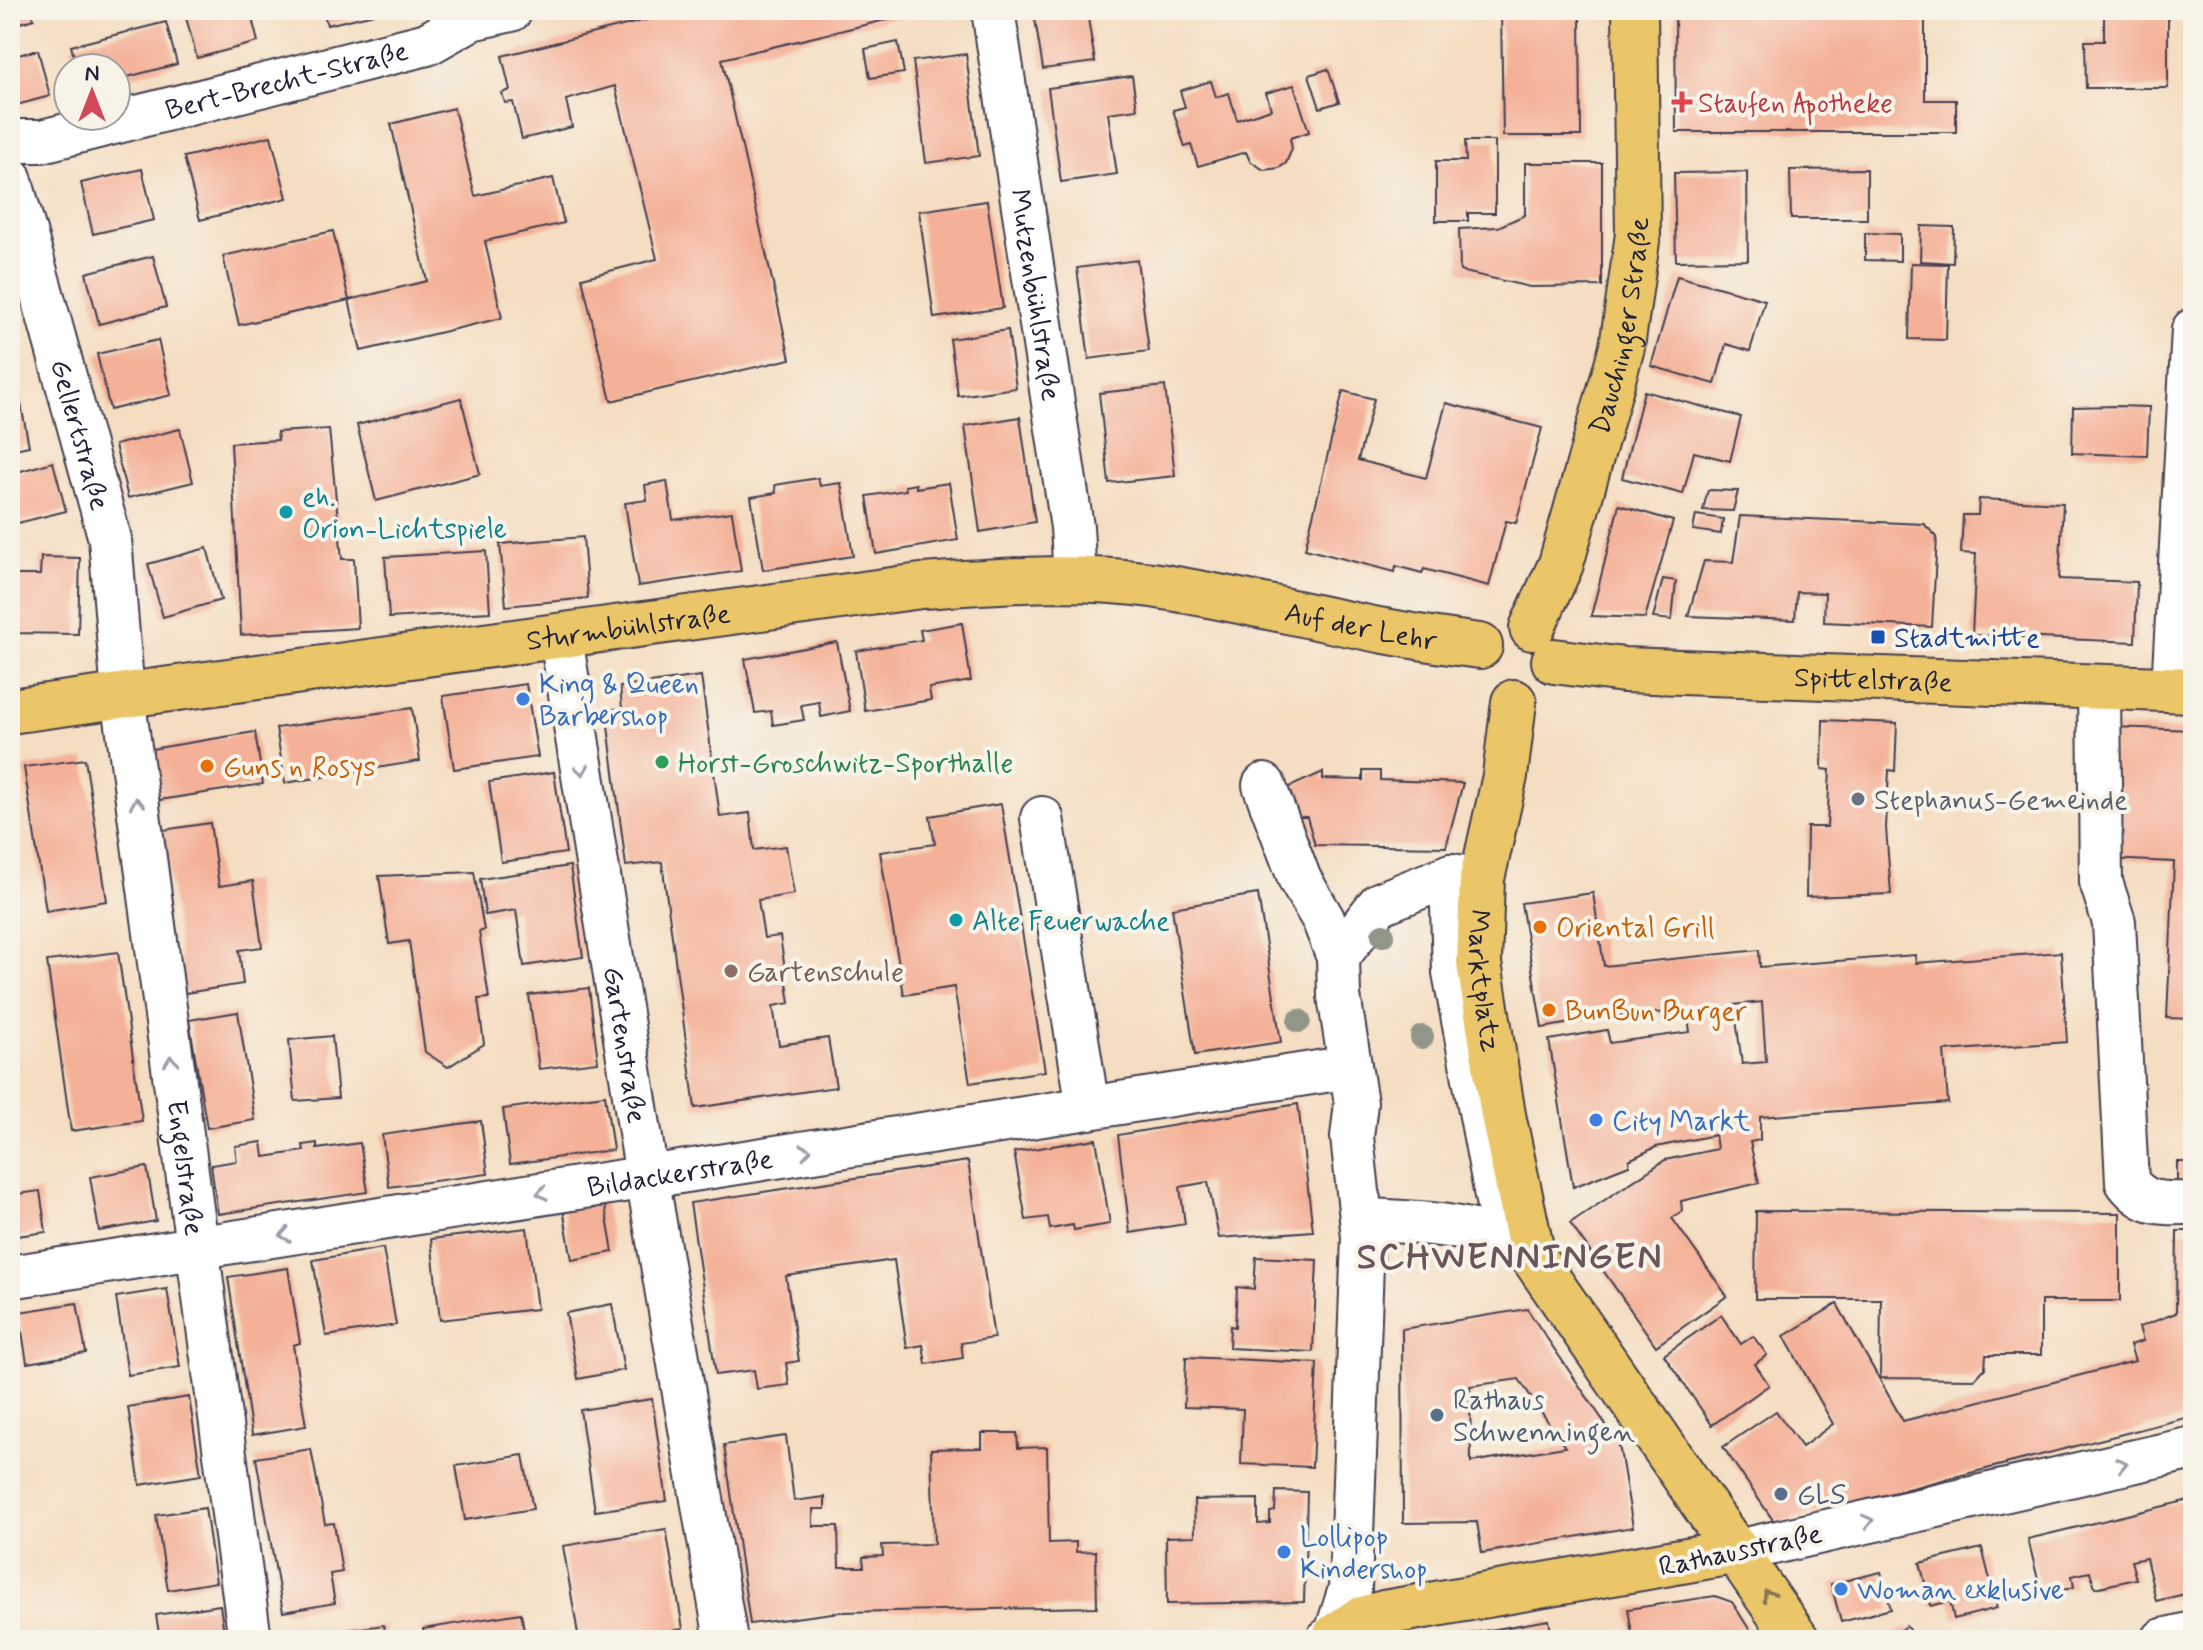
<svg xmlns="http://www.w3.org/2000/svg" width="2203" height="1650" font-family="Mynerve,sans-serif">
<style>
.building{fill:#f4b198;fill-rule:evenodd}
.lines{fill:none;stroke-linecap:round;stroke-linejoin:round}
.minor-casing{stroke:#423e4f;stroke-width:46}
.major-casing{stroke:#423e4f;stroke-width:48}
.minor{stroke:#fff;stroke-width:42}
.major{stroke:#ebc669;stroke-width:44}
.tree{fill:#929688}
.oneway{stroke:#9c9ca7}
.oneway2{stroke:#867452}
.health-dot{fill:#e0444e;stroke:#f7f3e8;stroke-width:3}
.culture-dot{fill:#0f9aa8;stroke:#f7f3e8;stroke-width:3}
.transit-dot{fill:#1a4fb4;stroke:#f7f3e8;stroke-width:3}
.shop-dot{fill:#3f7fe0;stroke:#f7f3e8;stroke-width:3}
.leisure-dot{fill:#2e9e5b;stroke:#f7f3e8;stroke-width:3}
.food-dot{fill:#e8710a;stroke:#f7f3e8;stroke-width:3}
.worship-dot{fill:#6b7280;stroke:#f7f3e8;stroke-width:3}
.education-dot{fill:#8d6e63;stroke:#f7f3e8;stroke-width:3}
.service-dot{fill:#5c6f8a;stroke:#f7f3e8;stroke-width:3}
.labels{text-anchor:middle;stroke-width:8;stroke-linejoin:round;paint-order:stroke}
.street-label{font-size:28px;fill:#22223b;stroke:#f7f3e8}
.health-label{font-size:28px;fill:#be3a42;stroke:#f7f3e8;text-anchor:start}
.culture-label{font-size:28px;fill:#0d838f;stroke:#f7f3e8;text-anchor:start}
.transit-label{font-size:28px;fill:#164399;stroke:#f7f3e8;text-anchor:start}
.shop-label{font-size:28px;fill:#366cbe;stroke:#f7f3e8;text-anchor:start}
.leisure-label{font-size:28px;fill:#27864d;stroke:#f7f3e8;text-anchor:start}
.food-label{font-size:28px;fill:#c56008;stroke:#f7f3e8;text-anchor:start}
.worship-label{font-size:28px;fill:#5b616d;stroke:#f7f3e8;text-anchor:start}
.education-label{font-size:28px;fill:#785e54;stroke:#f7f3e8;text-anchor:start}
.service-label{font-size:28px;fill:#4e5e75;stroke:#f7f3e8;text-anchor:start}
.district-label{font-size:36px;font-weight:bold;letter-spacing:2px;fill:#6c545c;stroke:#f7f3e8}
</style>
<rect width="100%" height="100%" fill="#f7f3e8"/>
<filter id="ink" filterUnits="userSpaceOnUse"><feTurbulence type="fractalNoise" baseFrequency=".0125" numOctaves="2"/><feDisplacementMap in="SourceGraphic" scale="16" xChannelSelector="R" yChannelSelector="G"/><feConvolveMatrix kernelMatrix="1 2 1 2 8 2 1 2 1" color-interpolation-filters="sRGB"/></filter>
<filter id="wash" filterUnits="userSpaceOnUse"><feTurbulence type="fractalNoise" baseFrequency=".006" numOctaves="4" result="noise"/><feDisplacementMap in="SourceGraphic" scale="32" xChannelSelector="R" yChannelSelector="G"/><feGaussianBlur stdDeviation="1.8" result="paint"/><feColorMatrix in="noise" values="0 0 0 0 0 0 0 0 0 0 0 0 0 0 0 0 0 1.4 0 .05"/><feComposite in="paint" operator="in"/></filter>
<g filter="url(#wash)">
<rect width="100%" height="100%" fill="#f4ddc1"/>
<g id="blocks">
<!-- building -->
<g class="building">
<polygon points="10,10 31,10 34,19 10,26"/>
<polygon points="184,10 250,10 258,42 197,58"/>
<polygon points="323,10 373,10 374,14 327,25"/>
<polygon points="686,10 923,11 722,59 790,359 611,401 582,278 657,259 615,86 566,100 572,127 522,139 513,102 505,103 502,93 510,90 502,56"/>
<polygon points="1501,10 1580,10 1581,136 1503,136"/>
<polygon points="1675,10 1925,10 1925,100 1956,100 1956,132 1676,132"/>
<polygon points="2104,11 2168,11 2168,88 2086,88 2085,41 2104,41"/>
<polygon points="1087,12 1095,62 1043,69 1035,19"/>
<polygon points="166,22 177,64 116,80 116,68 77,68 71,46"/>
<polygon points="898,42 904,73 870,78 865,49"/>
<polygon points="38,50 50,96 13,106 10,57"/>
<polygon points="966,54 979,156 926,163 913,61"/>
<polygon points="1328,69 1339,102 1320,108 1309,75"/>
<polygon points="1132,76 1137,109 1108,113 1117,174 1061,182 1048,88"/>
<polygon points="1211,81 1216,97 1229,93 1237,120 1271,109 1266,93 1294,85 1309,132 1290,138 1292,149 1286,163 1279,168 1264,170 1250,161 1246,152 1198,166 1191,145 1185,147 1173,110 1185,107 1180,91"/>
<polygon points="454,108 475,196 553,178 564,223 485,241 502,318 361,351 349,300 239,325 223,256 333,231 349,300 427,281 391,124"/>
<polygon points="271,136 287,198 200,220 184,157"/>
<polygon points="1465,141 1495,141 1495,213 1468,213 1468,221 1436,221 1436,161 1466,161"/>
<polygon points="1525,163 1602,163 1602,286 1530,287 1460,271 1459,229 1498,227 1525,215"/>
<polygon points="142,169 154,220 93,234 81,183"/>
<polygon points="1867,169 1867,219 1791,219 1790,170"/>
<polygon points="1747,172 1748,260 1676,261 1674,173"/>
<polygon points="987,201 1003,308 934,318 919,211"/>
<polygon points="1921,226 1954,227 1953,263 1920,261"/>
<polygon points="1865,233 1900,234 1900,261 1865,260"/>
<polygon points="153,256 166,307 99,324 86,273"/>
<polygon points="1137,260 1149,351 1089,359 1077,268"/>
<polygon points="1911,263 1948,264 1946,340 1909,339"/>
<polygon points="1677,276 1765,300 1750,351 1726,344 1715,384 1651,366"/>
<polygon points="1008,330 1016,388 958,396 950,339"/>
<polygon points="158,340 171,395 110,410 97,354"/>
<polygon points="16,378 29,446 10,450 10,379"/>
<polygon points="1165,386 1175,476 1109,483 1099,393"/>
<polygon points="1343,391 1374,399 1358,460 1426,478 1446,403 1542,428 1516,523 1506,521 1489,586 1424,569 1422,573 1396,566 1395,572 1305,549"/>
<polygon points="1644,391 1741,417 1730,461 1694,452 1683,494 1622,478"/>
<polygon points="461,398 480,474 376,501 357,425"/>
<polygon points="2116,406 2149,407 2147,456 2072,453 2073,407"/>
<polygon points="1020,417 1035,522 980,532 965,426"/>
<polygon points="180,429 193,482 128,498 115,445"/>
<polygon points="329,429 342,559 354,559 358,628 241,635 231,443 278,440 277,432"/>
<polygon points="53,462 66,511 10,525 10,474"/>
<polygon points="818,478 820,486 841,483 853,556 763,570 751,497 776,493 775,485"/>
<polygon points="667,481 673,520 732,512 741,571 638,586 625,503 647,500 645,485"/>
<polygon points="949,483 958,540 876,554 867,496 906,490 905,486 916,484 916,488"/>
<polygon points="1708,490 1738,491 1733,511 1703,510"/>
<polygon points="1979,499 2063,503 2059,579 2137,582 2135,642 1972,635 1976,554 1961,553 1963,515 1978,515"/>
<polygon points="1619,505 1673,521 1645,618 1591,616"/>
<polygon points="1696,515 1723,519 1721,534 1693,530"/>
<polygon points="1740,516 1924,524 1937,537 1932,627 1824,622 1825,593 1797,592 1795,620 1688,616 1704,561 1733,562"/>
<polygon points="583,537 588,598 506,606 500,544"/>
<polygon points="207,548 221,600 163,617 148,564"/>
<polygon points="486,551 490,612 389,618 385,557"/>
<polygon points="41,557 80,558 78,634 10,633 10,575 40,575"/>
<polygon points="1663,579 1676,581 1672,620 1653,618"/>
<polygon points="962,623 971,681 929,688 931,700 865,711 856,651 922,640 920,630"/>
<polygon points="837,642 850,711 821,717 819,702 801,705 804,720 773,725 771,711 755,713 745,659"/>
<polygon points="701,676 720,817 750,813 754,850 786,846 794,894 758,900 764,938 780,936 790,1003 773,1006 779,1045 828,1038 836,1087 695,1108 662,862 626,866 606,710 622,708 620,687"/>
<polygon points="526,684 538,757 454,769 443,696"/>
<polygon points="412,708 420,761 285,783 276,728"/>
<polygon points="1823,720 1897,723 1895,771 1889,770 1886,828 1891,894 1806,897 1807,827 1827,827 1830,770 1822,769"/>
<polygon points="2113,727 2193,730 2193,1019 2167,1018 2174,862 2107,859"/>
<polygon points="255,732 263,784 159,800 151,749"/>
<polygon points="85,759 107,901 46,911 24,767"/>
<polygon points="1363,771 1380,771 1380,780 1463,783 1446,847 1315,845 1307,817 1296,817 1287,788 1323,772 1323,779 1363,780"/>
<polygon points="554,772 566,853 501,862 489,782"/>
<polygon points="1001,804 1045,1071 970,1083 954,987 904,995 880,852 935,844 930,816"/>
<polygon points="210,823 219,886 253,881 262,947 239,950 243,984 185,993 163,830"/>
<polygon points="570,866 583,957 524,966 516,910 485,915 480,879"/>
<polygon points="474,872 484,930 479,932 489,998 478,999 484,1044 448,1067 425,1052 409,941 389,944 379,876"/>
<path d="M1593,893L1604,966L1759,950L1760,967L1915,955L1916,963L2061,952L2067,1042L1944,1051L1948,1103L1760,1117V1140L1750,1142L1759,1183L1681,1201L1682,1211L1672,1218L1727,1296L1656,1346L1570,1223L1665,1160L1717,1149L1715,1135L1656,1147L1629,1160V1165L1573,1187L1549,1040L1607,1030L1610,1043L1690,1032L1687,1011L1611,1016L1542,1028L1521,903ZM1762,1002L1766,1062L1742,1064L1734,1005Z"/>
<polygon points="1258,894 1281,1042 1195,1055 1172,908"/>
<polygon points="118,952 142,1121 71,1131 47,961"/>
<polygon points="589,988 598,1062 539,1069 529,995"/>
<polygon points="238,1012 255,1120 207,1128 189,1020"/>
<polygon points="332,1036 338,1098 295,1101 289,1040"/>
<polygon points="605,1095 613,1150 510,1164 503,1109"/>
<polygon points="1298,1104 1313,1231 1219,1238 1208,1182 1180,1187 1185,1224 1130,1233 1118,1135"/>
<polygon points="481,1121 488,1174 389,1187 382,1135"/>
<polygon points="1096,1139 1110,1224 1074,1230 1073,1225 1050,1229 1048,1217 1026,1220 1014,1152"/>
<polygon points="262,1142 264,1157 304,1151 303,1145 317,1143 317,1149 360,1143 368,1192 218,1214 211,1165 237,1161 235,1146"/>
<polygon points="968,1161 994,1338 961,1343 963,1358 926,1364 923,1345 907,1348 894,1260 786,1276 799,1361 786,1363 789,1385 757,1389 754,1370 716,1375 690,1203"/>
<polygon points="2177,1162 2193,1162 2193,1192 2177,1191"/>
<polygon points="147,1167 156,1221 99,1231 90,1177"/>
<polygon points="40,1191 46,1232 10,1237 10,1195"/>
<polygon points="604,1201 613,1252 572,1260 563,1209"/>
<polygon points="1756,1211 2120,1213 2120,1301 2041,1301 2041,1355 1986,1355 1985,1368 1975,1379 1880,1378 1881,1299 1755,1299"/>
<polygon points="527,1228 537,1309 440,1320 431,1239"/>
<polygon points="2177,1231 2193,1231 2193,1416 1775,1523 1723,1447 1776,1411 1802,1447 1833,1424 1784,1336 1837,1304 1903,1421 2135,1361 2130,1345 2143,1341 2139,1327 2176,1313"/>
<polygon points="383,1248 396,1325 326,1336 313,1260"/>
<polygon points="1256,1257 1317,1260 1313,1352 1229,1348 1230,1326 1235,1327 1237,1287 1254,1289"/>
<polygon points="288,1268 300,1343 293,1345 306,1426 252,1435 228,1277"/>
<polygon points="167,1289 180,1367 128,1375 116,1297"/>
<polygon points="77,1303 86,1353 27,1363 19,1312"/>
<polygon points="612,1304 624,1370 578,1379 566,1313"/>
<path d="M1527,1309L1619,1444L1633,1527L1482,1553L1477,1522L1403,1523L1402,1329ZM1519,1379L1565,1447L1471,1462L1470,1386Z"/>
<polygon points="1721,1315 1741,1344 1753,1336 1767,1355 1755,1364 1769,1385 1712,1425 1664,1355"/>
<polygon points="1186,1357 1317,1363 1312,1467 1241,1464 1243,1409 1184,1407"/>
<polygon points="189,1397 201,1475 140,1485 128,1407"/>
<polygon points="652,1399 667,1501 595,1511 580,1410"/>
<polygon points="982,1433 1017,1433 1018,1448 1047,1447 1049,1543 1076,1542 1076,1552 1096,1551 1097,1607 840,1612 750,1624 724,1445 786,1436 794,1501 825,1497 825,1509 813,1509 813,1526 838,1526 839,1567 864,1567 863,1557 883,1556 882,1545 934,1544 931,1449 982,1448"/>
<polygon points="311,1449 325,1524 334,1523 342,1572 330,1574 335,1603 283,1612 256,1458"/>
<polygon points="523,1455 533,1509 465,1520 456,1466"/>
<polygon points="1276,1491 1307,1492 1304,1602 1167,1604 1166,1537 1195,1536 1194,1500 1258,1499 1258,1524 1270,1523 1270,1512 1275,1511"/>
<polygon points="2193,1499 2193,1592 2156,1601 2146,1558 2131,1561 2136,1579 2095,1588 2090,1572 2072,1576 2074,1587 2042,1596 2028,1539"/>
<polygon points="205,1508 216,1582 168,1590 156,1515"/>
<polygon points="666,1529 683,1629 615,1640 579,1640 563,1546"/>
<polygon points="1982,1548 1997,1608 1954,1619 1950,1601 1931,1606 1920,1563"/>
<polygon points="1881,1572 1891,1609 1841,1622 1831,1584"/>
<polygon points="1715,1596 1732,1602 1756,1640 1633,1640 1628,1609"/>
<polygon points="220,1605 225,1640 160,1640 156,1615"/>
<polygon points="521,1613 526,1640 425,1640 423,1629"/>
<polygon points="1549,1620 1552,1640 1444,1640 1443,1638"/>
<polygon points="384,1625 386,1640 286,1640 286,1638"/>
<polygon points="1906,1626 1916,1640 1885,1640"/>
</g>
</g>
</g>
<g filter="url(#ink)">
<use href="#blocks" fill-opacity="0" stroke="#423e4f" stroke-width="2"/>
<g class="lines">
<defs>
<g id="minor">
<path id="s1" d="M993,10L1072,527L1075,579"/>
<path id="s2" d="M10,141H42L427,44L471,19L511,10"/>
<path id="s3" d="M10,178L110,539L123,695L250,1640"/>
<path id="s4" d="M561,638L647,1176L726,1640"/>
<path d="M2099,688L2101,882L2114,922L2127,1182C2146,1207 2163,1203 2193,1203"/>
<polyline points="2173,689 2193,330"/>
<polyline points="1264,785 1300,880 1323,919 1338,957"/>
<polyline points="1042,818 1088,1108"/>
<polyline points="1451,875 1454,972 1504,1238"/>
<path d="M1362,1220C1415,1222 1482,1223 1527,1253"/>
<path id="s5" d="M10,1277L1350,1067"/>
<polyline points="1738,1551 2193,1448"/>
<polyline points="1327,1640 1335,1636 1350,1589 1363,1237 1352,1137 1356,1103 1339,996 1338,957 1379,904 1451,875 1482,879"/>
<polyline points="2163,1640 2193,1633"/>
</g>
<g id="major">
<path id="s6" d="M1532,628L1561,564L1622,347L1638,234L1635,10"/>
<path id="s7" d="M1554,661L1624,670L2193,690"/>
<path id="s8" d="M1514,702L1505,776L1482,879L1479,963L1503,1115L1533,1257L1797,1640"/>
<path id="s9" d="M10,711L921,586C998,581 1075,574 1152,585C1262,602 1369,633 1480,646"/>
<polyline points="1334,1640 1335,1636 1359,1620 1384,1613 1738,1551"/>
</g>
</defs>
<!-- minor casing -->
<use href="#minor" class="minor-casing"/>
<!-- major casing -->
<use href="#major" class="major-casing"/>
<!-- minor -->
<use href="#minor" class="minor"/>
<!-- major -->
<use href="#major" class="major"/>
</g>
<!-- trees -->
<g class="tree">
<circle cx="1383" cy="935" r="12"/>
<circle cx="1299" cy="1021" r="12"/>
<circle cx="1422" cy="1037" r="12"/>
</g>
<!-- one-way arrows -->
<defs><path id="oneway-chevron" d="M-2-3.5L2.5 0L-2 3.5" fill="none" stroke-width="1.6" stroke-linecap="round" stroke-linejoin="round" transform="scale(2)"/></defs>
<g class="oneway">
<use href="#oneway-chevron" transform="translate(582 770) rotate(81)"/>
<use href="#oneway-chevron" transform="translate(137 803) rotate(-97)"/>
<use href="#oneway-chevron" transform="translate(171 1061) rotate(-97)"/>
<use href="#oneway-chevron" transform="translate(806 1151) rotate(-9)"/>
<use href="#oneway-chevron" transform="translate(542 1193) rotate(171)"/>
<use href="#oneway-chevron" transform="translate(285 1235) rotate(171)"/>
<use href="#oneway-chevron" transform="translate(2122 1464) rotate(-13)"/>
<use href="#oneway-chevron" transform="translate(1868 1521) rotate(-13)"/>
</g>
<use class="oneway2" href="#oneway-chevron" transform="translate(1768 1595) rotate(-124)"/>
</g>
<!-- markers -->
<path class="health-dot" d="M1678 90h8v8h8v8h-8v8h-8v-8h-8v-8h8z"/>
<g class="culture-dot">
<circle cx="286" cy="512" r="8"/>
<circle cx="956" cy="920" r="8"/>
</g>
<rect class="transit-dot" x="1870" y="629" width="16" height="16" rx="4"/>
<g class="shop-dot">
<circle cx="523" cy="699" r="8"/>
<circle cx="1596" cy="1120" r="8"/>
<circle cx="1284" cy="1552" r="8"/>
<circle cx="1841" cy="1589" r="8"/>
</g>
<circle class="leisure-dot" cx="662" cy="762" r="8"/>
<g class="food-dot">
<circle cx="207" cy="766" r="8"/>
<circle cx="1540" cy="927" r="8"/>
<circle cx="1549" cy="1010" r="8"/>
</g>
<circle class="worship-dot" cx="1858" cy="799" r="8"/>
<circle class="education-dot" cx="731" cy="971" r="8"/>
<g class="service-dot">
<circle cx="1437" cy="1415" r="8"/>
<circle cx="1781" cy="1494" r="8"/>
</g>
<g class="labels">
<!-- street labels -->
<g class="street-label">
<text dy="10" stroke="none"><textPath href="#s2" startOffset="284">Bert-Brecht-Straße</textPath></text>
<text dy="10" stroke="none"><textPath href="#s1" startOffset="288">Mutzenbühlstraße</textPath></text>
<text dy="10" stroke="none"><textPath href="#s6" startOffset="316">Dauchinger Straße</textPath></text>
<text dy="10" stroke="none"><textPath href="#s3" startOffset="266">Gellertstraße</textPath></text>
<text dy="10" stroke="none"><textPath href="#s9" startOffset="1364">Auf der Lehr</textPath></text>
<text dy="10" stroke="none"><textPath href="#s9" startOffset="624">Sturmbühlstraße</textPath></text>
<text dy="10" stroke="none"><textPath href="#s7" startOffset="320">Spittelstraße</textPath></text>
<text dy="10" stroke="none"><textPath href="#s8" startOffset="282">Marktplatz</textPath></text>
<text dy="10" stroke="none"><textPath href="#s4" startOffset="412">Gartenstraße</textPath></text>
<text dy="10" stroke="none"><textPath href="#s3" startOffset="1008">Engelstraße</textPath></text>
<text dy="10" stroke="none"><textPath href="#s5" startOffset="678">Bildackerstraße</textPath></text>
<text transform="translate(1740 1549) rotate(-12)" y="10">Rathausstraße</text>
</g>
<!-- health labels -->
<g class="health-label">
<text x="1698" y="112">Staufen Apotheke</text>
</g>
<!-- culture labels -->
<g class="culture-label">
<text x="302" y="506">eh.<tspan x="302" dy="32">Orion-Lichtspiele</tspan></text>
<text x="972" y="930">Alte Feuerwache</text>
</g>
<!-- transit labels -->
<g class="transit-label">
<text x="1894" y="647">Stadtmitte</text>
</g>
<!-- shop labels -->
<g class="shop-label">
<text x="539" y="693">King &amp; Queen<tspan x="539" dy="32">Barbershop</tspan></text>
<text x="1612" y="1130">City Markt</text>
<text x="1300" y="1546">Lollipop<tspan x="1300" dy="32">Kindershop</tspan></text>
<text x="1857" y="1599">Woman exklusive</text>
</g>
<!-- leisure labels -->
<g class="leisure-label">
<text x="678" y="772">Horst-Groschwitz-Sporthalle</text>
</g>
<!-- food labels -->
<g class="food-label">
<text x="223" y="776">Guns n Rosys</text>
<text x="1556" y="937">Oriental Grill</text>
<text x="1565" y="1020">BunBun Burger</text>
</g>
<!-- worship labels -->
<g class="worship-label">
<text x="1874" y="809">Stephanus-Gemeinde</text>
</g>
<!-- education labels -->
<g class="education-label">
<text x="747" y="981">Gartenschule</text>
</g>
<!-- service labels -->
<g class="service-label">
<text x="1453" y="1409">Rathaus<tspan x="1453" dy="32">Schwenningen</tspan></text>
<text x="1797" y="1504">GLS</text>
</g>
<!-- district labels -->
<g class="district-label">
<text x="1510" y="1268">SCHWENNINGEN</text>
</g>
</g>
<!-- margin -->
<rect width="2203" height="1650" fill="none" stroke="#f7f3e8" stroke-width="40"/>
<!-- north arrow -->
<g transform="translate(92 92)"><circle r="38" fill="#f7f3e8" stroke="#a29fa3" stroke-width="2"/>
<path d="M0-6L14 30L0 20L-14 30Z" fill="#d1495b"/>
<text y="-12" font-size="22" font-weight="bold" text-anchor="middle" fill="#22223b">N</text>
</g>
</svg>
